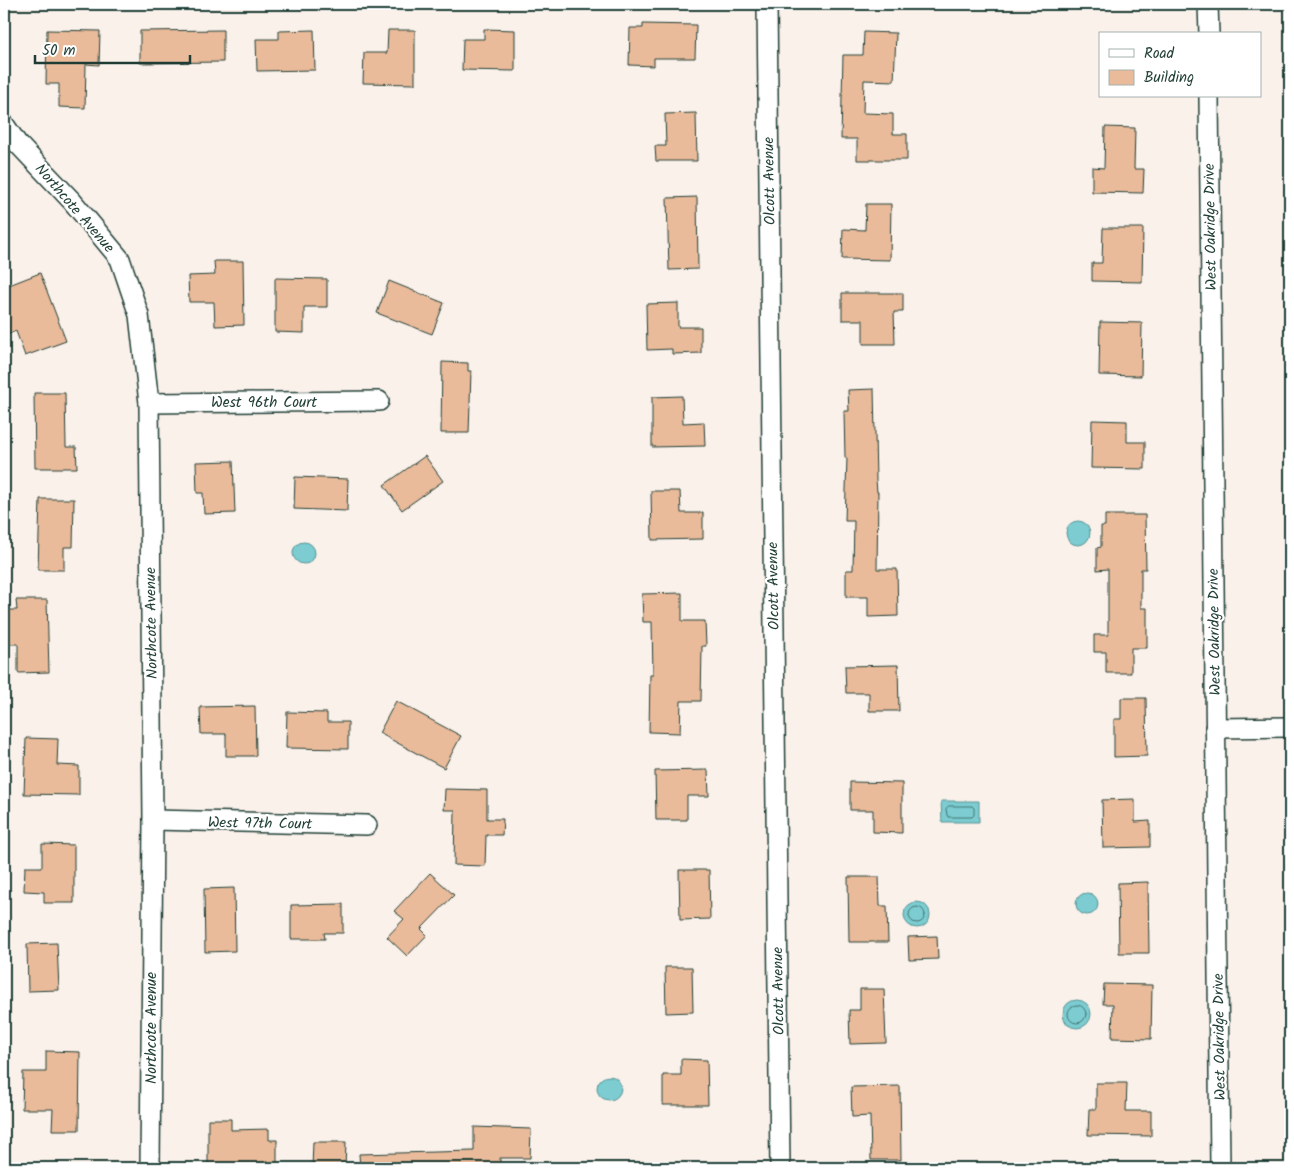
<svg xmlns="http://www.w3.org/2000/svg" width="1294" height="1172" font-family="Kalam,sans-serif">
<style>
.water{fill:#7bccd1;stroke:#569392}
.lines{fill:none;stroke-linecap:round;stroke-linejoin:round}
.shore{stroke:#447673;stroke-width:1}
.building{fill:#eabb9a;stroke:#1f3d34}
.minor-casing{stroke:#1f3d34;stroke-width:22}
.minor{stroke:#fff;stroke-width:19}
.labels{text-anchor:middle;stroke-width:4.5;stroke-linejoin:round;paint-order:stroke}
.street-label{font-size:15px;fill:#1f3d34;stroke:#fff}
</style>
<rect width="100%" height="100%" fill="#fbf1eb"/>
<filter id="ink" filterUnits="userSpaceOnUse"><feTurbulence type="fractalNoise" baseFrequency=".02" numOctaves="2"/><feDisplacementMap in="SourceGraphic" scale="10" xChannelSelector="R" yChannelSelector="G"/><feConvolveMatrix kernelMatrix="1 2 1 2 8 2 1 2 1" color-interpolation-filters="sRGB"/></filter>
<g filter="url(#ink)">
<!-- water -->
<g class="water">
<circle cx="1078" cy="533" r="12"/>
<circle cx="304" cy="553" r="11"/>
<polygon points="941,801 979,801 979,822 942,822"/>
<circle cx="1087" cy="904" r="11"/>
<circle cx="917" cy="915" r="13"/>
<circle cx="1077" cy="1014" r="14"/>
<circle cx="609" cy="1088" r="12"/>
</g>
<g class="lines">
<!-- shore -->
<g class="shore">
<polygon points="949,806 972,806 974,808 974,815 972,817 948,817 947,815 946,809"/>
<circle cx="917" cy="915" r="8"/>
<circle cx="1077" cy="1014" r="9"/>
</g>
</g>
<!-- building -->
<g class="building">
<polygon points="643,24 696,25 695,58 654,58 654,66 629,65 630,28 643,28"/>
<polygon points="484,29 515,30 515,71 462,70 463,39 484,39"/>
<polygon points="47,30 100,31 99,65 86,64 85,108 59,107 59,84 46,84"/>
<polygon points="223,30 223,62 140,63 140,31"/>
<polygon points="314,30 315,70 257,71 256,39 279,39 279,31"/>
<polygon points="388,30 415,30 415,84 363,83 364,53 387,53"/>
<polygon points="864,32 896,33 894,81 864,80 863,113 893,114 893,134 907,134 907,160 857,160 857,139 841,139 843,55 863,55"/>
<polygon points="696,113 697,161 656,161 655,146 666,146 665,114"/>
<polygon points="1105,127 1135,128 1134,169 1144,169 1143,193 1092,192 1092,167 1104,168"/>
<polygon points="697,197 698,269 669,270 667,198"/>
<polygon points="866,204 891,204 890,260 842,259 843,229 865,230"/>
<polygon points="1103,228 1143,228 1142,282 1092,281 1092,263 1102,263"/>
<polygon points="214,261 243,261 244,325 215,326 214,302 189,302 188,276 215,275"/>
<polygon points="40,273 66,341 25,356 16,331 4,336 4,287"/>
<polygon points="275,278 327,279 327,307 304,307 304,333 275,332"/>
<polygon points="389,281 444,303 432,334 377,313"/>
<polygon points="842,293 903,293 903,312 894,312 895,344 863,344 863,320 842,320"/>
<polygon points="678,303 678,327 701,327 701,353 672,354 672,349 647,350 646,304"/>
<polygon points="1100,322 1142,323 1141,376 1099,375"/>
<polygon points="442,362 468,363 468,371 471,371 469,433 441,433"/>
<polygon points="874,389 876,480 877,492 878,492 877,569 897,569 898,616 868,617 868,597 846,597 846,570 853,570 854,521 845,521 847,458 845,458 844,411 849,411 848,390"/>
<polygon points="34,393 65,393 66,447 76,447 77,468 35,468"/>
<polygon points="682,396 683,423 704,422 705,446 652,447 652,397"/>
<polygon points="1092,420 1127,421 1127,442 1145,442 1145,469 1091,468"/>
<polygon points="425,456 443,481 402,510 384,485"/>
<polygon points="233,461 235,513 204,514 203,493 197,493 196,462"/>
<polygon points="295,477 348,479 347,511 294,509"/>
<polygon points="651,491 680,491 681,513 703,513 703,539 652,540"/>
<polygon points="40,499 74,499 73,547 64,547 64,570 38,570"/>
<polygon points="1105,515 1145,515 1146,569 1141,569 1141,608 1147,608 1147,648 1131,648 1131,673 1106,673 1106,652 1094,652 1094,635 1108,635 1108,569 1097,570 1097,548 1101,547 1101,526 1105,526"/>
<polygon points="682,593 682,621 705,621 706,646 702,646 701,701 681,701 680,733 649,732 650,675 653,675 652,622 643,622 642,594"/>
<polygon points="16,600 47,600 49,672 18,673 18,644 4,644 4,610 17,610"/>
<polygon points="898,665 899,711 869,711 869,693 846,693 845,666"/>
<polygon points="1121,698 1146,698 1147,756 1114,757 1114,719 1121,719"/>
<polygon points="396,701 461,736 444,768 379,733"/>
<polygon points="255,706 256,756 226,756 226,734 201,734 200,707"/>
<polygon points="287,712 327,713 327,722 348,722 348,749 286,748"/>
<polygon points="26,738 58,739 57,765 79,766 79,795 24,794"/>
<polygon points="708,770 709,796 687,796 687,820 656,820 655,771"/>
<polygon points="850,782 902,783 902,833 873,832 873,810 850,810"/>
<polygon points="445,789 487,790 487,819 503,819 502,835 486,835 485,866 454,865 455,810 444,810"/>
<polygon points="1135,799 1135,822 1150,821 1150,847 1103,848 1102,800"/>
<polygon points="42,844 74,845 74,903 44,903 44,892 24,891 25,867 42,867"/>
<polygon points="679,870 709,870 710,919 680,920"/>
<polygon points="430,873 454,895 421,929 427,935 407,956 387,937 404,919 394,911"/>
<polygon points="848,877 879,877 880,906 887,906 888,942 849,942"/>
<polygon points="1148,882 1149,953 1119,953 1118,883"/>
<polygon points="234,888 235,951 205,952 204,889"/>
<polygon points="343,904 343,933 324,933 325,939 291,939 291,905"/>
<polygon points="937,936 938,959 909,960 908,937"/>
<polygon points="57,943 59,990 28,991 27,944"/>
<polygon points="665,967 692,967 693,1012 666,1013"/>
<polygon points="1104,984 1152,985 1151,1039 1112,1038 1113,1004 1103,1004"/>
<polygon points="860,989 884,989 886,1043 850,1044 849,1010 860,1010"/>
<polygon points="46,1051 80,1052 79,1130 52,1130 53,1109 22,1109 23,1072 46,1072"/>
<polygon points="681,1059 707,1060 708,1105 663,1105 663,1075 681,1075"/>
<polygon points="1096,1083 1127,1083 1126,1111 1151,1111 1151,1136 1088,1135 1089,1109 1096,1109"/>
<polygon points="900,1086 901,1160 871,1160 870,1116 852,1117 851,1087"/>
<polygon points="208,1119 231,1119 231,1130 269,1129 269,1140 277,1140 277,1168 208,1168"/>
<polygon points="474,1127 531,1129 530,1158 500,1158 500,1168 360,1168 359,1154 474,1151"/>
<polygon points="313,1142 346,1142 345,1168 312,1168"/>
</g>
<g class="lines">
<defs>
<g id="minor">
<polyline points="767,4 780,1168"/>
<polyline points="1208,4 1209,34"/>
<polyline points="1209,96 1220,1168"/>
<polyline points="4,124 17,143 72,201 120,259 139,315 149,403 153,820 150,1168"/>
<polyline points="149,403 379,401"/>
<polyline points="1215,728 1290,727"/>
<polyline points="153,820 367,825"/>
</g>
</defs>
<!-- minor casing -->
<use href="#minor" class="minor-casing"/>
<!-- minor -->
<use href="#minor" class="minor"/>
</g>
</g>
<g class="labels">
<!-- street labels -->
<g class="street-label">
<text transform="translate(769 181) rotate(-91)" y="5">Olcott Avenue</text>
<text transform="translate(75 208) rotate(49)" y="5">Northcote Avenue</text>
<text transform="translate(1210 227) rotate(-91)" y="5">West Oakridge Drive</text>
<text x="264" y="407">West 96th Court</text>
<text transform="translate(773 586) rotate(-91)" y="5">Olcott Avenue</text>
<text transform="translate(151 623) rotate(-91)" y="5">Northcote Avenue</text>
<text transform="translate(1214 632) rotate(-91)" y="5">West Oakridge Drive</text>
<text transform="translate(260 823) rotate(1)" y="5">West 97th Court</text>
<text transform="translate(778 991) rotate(-91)" y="5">Olcott Avenue</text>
<text transform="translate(151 1028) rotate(-90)" y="5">Northcote Avenue</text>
<text transform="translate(1219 1037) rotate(-91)" y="5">West Oakridge Drive</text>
</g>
</g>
<!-- margin -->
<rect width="1294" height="1172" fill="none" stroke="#fff" stroke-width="20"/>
<rect x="10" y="10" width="1274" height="1152" fill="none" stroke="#1f3d34" stroke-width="2" filter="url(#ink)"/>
<!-- legend -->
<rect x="1099" y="32" width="162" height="65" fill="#ffffff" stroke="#a5b1ae"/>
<rect x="1109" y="49" width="25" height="8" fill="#ffffff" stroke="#a5b1ae"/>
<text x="1144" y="58" font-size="15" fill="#1f3d34">Road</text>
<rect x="1109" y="70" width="25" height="15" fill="#eabb9a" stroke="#a5b1ae"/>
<text x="1144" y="82" font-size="15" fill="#1f3d34">Building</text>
<!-- scale -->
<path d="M35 55v8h155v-8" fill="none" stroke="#1f3d34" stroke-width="2.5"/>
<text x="42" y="55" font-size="15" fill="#1f3d34" stroke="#ffffff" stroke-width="4" paint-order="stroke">50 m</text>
</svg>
